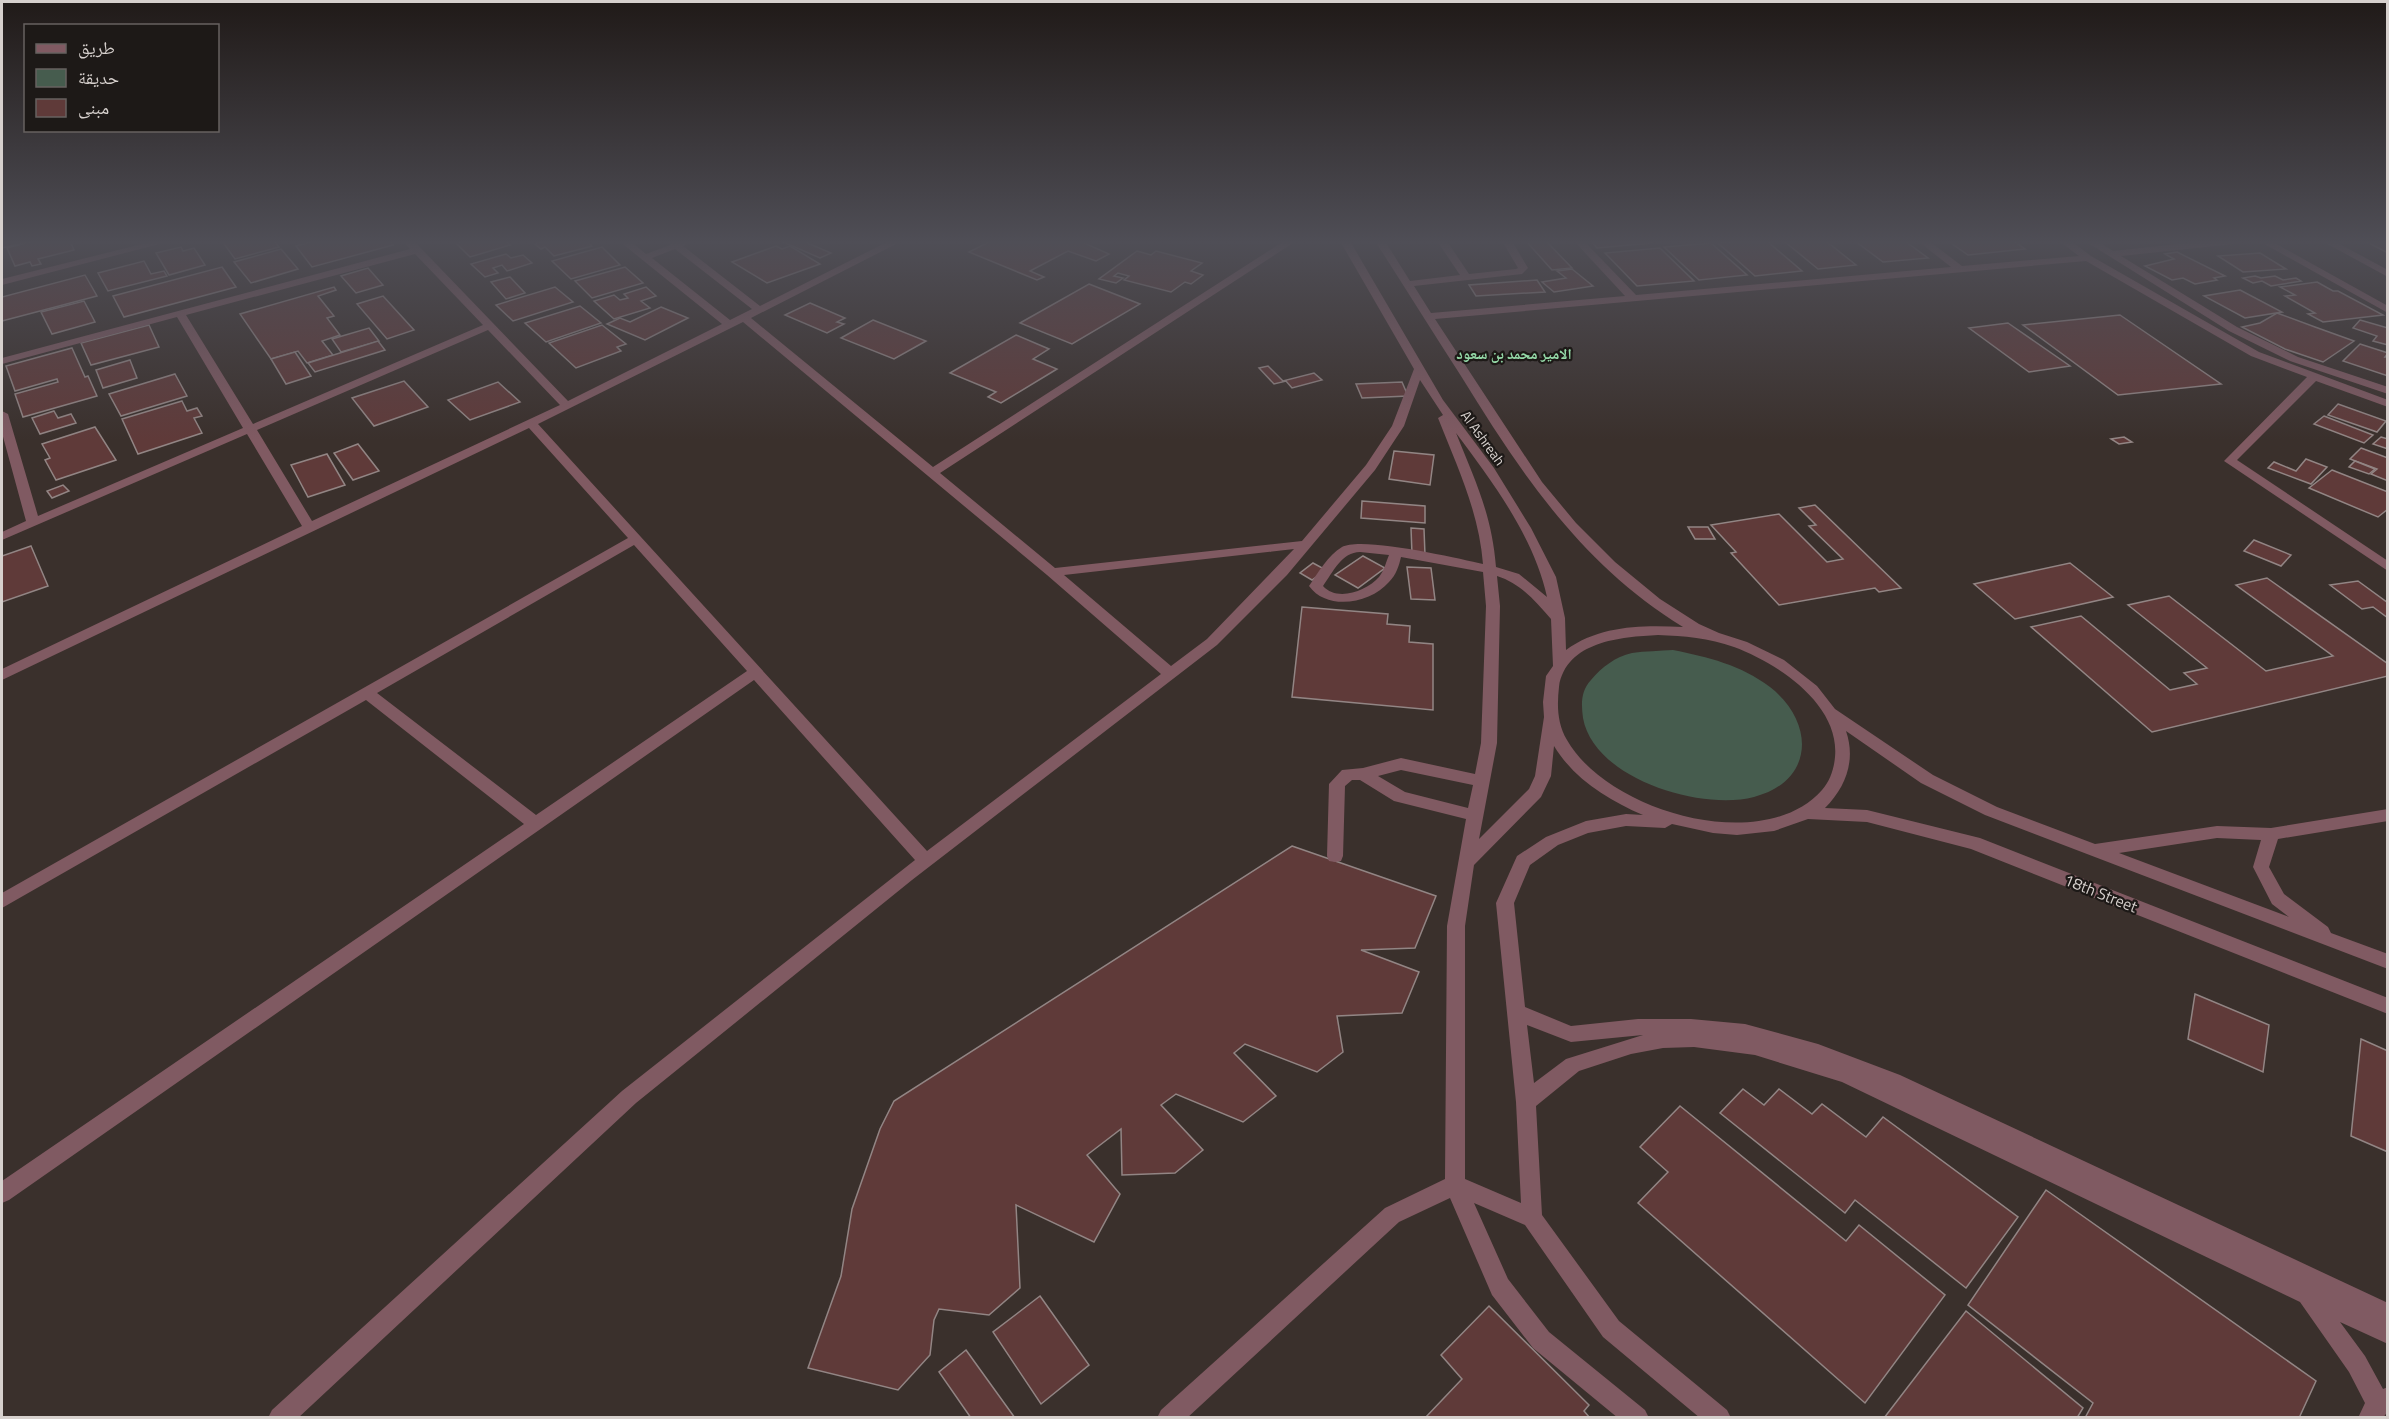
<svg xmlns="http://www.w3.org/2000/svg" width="2389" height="1419" font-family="'Titillium Web','Noto Naskh Arabic',sans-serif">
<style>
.green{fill:#465c4e}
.building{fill:#5f3a39;stroke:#928584;stroke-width:1.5}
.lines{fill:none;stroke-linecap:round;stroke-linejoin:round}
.minor{fill:#805a62;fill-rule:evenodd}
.labels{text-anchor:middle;stroke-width:4.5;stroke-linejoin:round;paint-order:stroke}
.far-street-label{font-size:14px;fill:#d6d0cd;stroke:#1d1917}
.far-neighbourhood-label{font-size:15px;font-weight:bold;fill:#95daa8;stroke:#1d1917}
.street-label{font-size:16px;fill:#d6d0cd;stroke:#1d1917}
</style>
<rect width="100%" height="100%" fill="#3a302c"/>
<!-- green -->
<path class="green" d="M1673,650C1708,657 1741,665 1770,687C1815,722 1815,781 1754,797C1701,811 1594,779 1583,718C1581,703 1581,691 1591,680C1602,667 1615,657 1632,653C1645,651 1660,651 1673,650Z"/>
<!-- building -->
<g class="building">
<polygon points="2,241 31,241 2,248"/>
<polygon points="33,241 70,241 74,250 38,259 41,264 32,266 30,262 15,266 7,248"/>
<polygon points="222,241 274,241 279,247 235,259"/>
<polygon points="314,241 390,241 393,245 312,267 296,246"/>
<polygon points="463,241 505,241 510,245 470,257 456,243"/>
<polygon points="544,241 587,241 592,246 554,256 545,247 541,249 535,244"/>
<polygon points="781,241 803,241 831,253 820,258"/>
<polygon points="991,241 1080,241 1109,254 1096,261 1068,251 1030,271 1044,277 1037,280 969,252"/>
<polygon points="1526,241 1546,241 1572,268 1552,270"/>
<polygon points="1591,241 1650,241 1652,243 1597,248"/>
<polygon points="1742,241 1767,241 1802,271 1755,276 1718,243"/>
<polygon points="1784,241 1826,241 1856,265 1818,269"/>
<polygon points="1855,241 1905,241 1928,258 1883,262"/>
<polygon points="1948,241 2014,241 2025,249 1968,255"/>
<polygon points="2365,241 2388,241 2388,253"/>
<polygon points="1711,243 1747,275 1699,280 1664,247"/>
<polygon points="776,246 782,249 790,246 820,264 767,283 732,262"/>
<polygon points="181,247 183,251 194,248 205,265 169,275 156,253"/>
<polygon points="602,247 620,265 571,279 552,261"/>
<polygon points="1660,248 1694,281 1637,286 1605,253"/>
<polygon points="281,249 298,269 251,283 234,262"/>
<polygon points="1137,251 1151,255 1156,251 1202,263 1191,271 1203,275 1191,284 1185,282 1171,292 1124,280 1129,276 1118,273 1114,276 1123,278 1116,283 1099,279"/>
<polygon points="2177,252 2225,276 2214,278 2217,280 2195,284 2183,278 2172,280 2145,266 2174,259 2165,254"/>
<polygon points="2260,253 2286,269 2243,272 2218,256"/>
<polygon points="506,254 511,258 523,255 532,263 507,271 502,265 493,268 498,273 485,277 471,264"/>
<polygon points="144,261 151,274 164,271 167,276 108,291 98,273"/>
<polygon points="222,267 236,287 124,317 113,296"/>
<polygon points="625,267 643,283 592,298 575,281"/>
<polygon points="368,268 383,285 356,293 341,276"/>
<polygon points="1572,269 1593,286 1554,292 1542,282 1566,278 1557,271"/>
<polygon points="85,275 97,296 2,321 2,297"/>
<polygon points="2255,276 2261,278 2275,276 2283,280 2296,278 2301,281 2271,286 2262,281 2253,283 2243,278"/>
<polygon points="510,277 525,293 506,299 491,282"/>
<polygon points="1537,280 1545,292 1476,296 1469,285"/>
<polygon points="2317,282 2333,291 2338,291 2383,315 2323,322 2308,314 2315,313 2285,296 2295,295 2280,287"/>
<polygon points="1089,284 1140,304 1072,344 1020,323"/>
<polygon points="334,287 336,290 318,296 334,316 327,318 340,335 322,341 333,355 307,363 298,351 271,359 240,314"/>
<polygon points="555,287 573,302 513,321 496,305"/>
<polygon points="646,287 656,296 641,301 650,308 614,319 594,301 614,295 620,300 628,298 624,294"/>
<polygon points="2240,290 2282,312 2245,318 2204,296"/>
<polygon points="383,296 414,330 387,339 357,304"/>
<polygon points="84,301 95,322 52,334 41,312"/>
<polygon points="810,303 845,318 837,322 844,324 827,333 785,315"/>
<polygon points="580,306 601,323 546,342 525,323"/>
<polygon points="661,307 688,318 645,340 607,324 620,318 630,322"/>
<polygon points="2277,313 2315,327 2354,341 2323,362 2285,349 2242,327 2260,323"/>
<polygon points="2120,315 2221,384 2118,395 2023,325"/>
<polygon points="873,320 926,341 894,359 841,338"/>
<polygon points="2360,320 2388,328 2388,345 2373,341 2377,336 2353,328"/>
<polygon points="2008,323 2070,366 2029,372 1969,328"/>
<polygon points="149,325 159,347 91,365 81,343"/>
<polygon points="602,325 626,344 617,347 621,351 576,368 549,343"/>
<polygon points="369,328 379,341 341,352 332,339"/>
<polygon points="1016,335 1049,349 1033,359 1057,369 1001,403 988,397 996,392 950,373"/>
<polygon points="378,341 385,350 315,372 308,363"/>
<polygon points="2360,344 2388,353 2385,357 2388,357 2388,376 2343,361"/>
<polygon points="72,348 85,377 88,376 97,396 23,417 15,394 58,382 57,379 15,391 6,366"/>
<polygon points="295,352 311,376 286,384 271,359"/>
<polygon points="130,360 137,378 103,388 96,370"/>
<polygon points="1268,366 1283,381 1314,373 1322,380 1292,388 1286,381 1274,384 1259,368"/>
<polygon points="175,374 187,396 121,416 109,394"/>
<polygon points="404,381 428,407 374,426 352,398"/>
<polygon points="498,382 520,402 470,420 448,400"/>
<polygon points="1402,382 1408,396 1362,398 1356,384"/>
<polygon points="182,401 187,411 197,408 202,416 194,418 202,433 138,454 122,419"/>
<polygon points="2338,404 2386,421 2377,432 2328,415"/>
<polygon points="54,411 58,418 71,414 76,423 40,434 32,418"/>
<polygon points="2324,416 2373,435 2364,443 2314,424"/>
<polygon points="95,427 116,460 56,480 45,460 50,458 42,444"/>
<polygon points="2124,437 2132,442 2119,444 2111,439"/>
<polygon points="2381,437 2388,439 2388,449 2373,444"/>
<polygon points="358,444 379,471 353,480 334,453"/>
<polygon points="2361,448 2388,458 2388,481 2371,474 2377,469 2350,459"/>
<polygon points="1394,451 1434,455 1430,485 1389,479"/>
<polygon points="327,454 345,485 308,497 291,465"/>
<polygon points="2306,459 2327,467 2311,484 2268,468 2274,462 2296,471"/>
<polygon points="2355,461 2375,469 2369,474 2349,467"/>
<polygon points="2332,470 2388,492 2388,509 2378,517 2309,488"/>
<polygon points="63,485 69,491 52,498 47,491"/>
<polygon points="1362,501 1425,506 1425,523 1361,518"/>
<polygon points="1815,505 1901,588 1879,592 1875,588 1779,605 1731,553 1736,552 1711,525 1779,514 1827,562 1843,559 1809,526 1816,525 1799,508"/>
<polygon points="1688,527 1708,527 1715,539 1695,539"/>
<polygon points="1411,528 1424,529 1425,555 1412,554"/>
<polygon points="2254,540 2291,555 2281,566 2244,551"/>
<polygon points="31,546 48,586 2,602 2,556"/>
<polygon points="1363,556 1385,568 1358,588 1335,575"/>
<polygon points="1313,563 1326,570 1312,580 1300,573"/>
<polygon points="2070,563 2113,597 2015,619 1974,584"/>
<polygon points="1407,567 1431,568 1435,600 1411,599"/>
<polygon points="2267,578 2388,664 2388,676 2152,732 2031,627 2081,616 2170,690 2197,684 2184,673 2207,668 2128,605 2169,596 2266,671 2333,656 2236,585"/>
<polygon points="2358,581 2388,603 2388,618 2373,607 2362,609 2330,585"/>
<polygon points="1302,607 1388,614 1387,624 1410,626 1409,642 1433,644 1433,710 1292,697"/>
<polygon points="1292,846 1436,896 1415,948 1361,950 1419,972 1402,1013 1337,1016 1343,1052 1317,1072 1245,1044 1234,1053 1276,1096 1243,1122 1176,1094 1161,1105 1203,1150 1175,1173 1122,1175 1121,1129 1087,1155 1120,1194 1094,1242 1016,1205 1020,1288 989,1315 939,1309 934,1320 930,1355 898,1390 808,1368 841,1276 852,1209 880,1129 894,1101"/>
<polygon points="2195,994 2269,1025 2263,1072 2188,1039"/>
<polygon points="2361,1039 2388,1051 2388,1152 2351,1136"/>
<polygon points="1743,1089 1764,1105 1779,1089 1812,1114 1822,1104 1866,1137 1883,1117 2018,1217 1966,1288 1855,1200 1845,1213 1720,1113"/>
<polygon points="1680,1106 1846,1241 1859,1225 1945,1295 1865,1403 1638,1203 1668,1172 1640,1147"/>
<polygon points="2046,1190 2316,1381 2299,1418 2085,1418 2093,1403 1968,1305"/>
<polygon points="1040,1296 1089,1365 1041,1404 993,1332"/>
<polygon points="1489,1306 1589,1405 1584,1411 1590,1418 1425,1418 1462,1379 1441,1355"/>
<polygon points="1966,1311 2083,1408 2077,1418 1884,1418"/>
<polygon points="966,1350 1015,1418 971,1418 939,1372"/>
</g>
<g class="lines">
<!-- minor -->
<g class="minor">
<polygon points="154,241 171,241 2,285 2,279"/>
<path d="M403,241H414L568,401L722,324L619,241H630L646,254L670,245L666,241H693L683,246L760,306L889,241H902L751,318L933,467L1284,241H1296L940,473L1055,568L1302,541L1366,465L1392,426L1414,369L1340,241H1350L1443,400L1494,468L1531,528L1556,577L1565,618L1566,650C1600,625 1643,625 1683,627C1582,565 1522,475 1461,376C1432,331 1404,286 1375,241H1385L1410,281L1460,275L1437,241H1447L1469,274L1516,269L1518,268L1502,241H1512L1528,268L1522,274L1414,286L1431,313L1625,296L1574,241H1584L1636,295L1951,267L1918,241H1929L1962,266L2079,256L2059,241H2071L2091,256L2259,352L2388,400V407L2316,381L2237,460L2388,561V571L2224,461L2307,377L2251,356L2086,261L1435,319L1542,482L1576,523L1615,562L1660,599L1699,624L1719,633L1747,642L1784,660L1817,686L1835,709L1933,775L1997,807L2095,844L2217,826L2271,828L2388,809V821L2278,839L2269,867L2284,894L2328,927L2331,933L2388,954V969L1985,815L1921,783L1846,731C1856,760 1846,787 1825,808L1867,810L1980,838L2388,998V1014L1971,849L1867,822L1808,819L1774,831L1737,835L1713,833L1672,824L1665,828L1626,826L1588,833L1558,845L1530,865L1514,903L1525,1007L1571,1026L1638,1019H1691L1745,1024L1818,1044L1900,1075L2388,1303V1344L2340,1322L2365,1356L2383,1389L2388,1387V1411L2383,1418H2358L2365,1403L2349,1372L2300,1302L1842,1082L1755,1055L1694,1047L1663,1048L1631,1054L1579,1071L1536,1106L1542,1215L1619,1321L1727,1410L1731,1418H1700L1603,1337L1525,1225L1474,1203L1508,1279L1549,1332L1645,1410L1649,1418H1618L1533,1348L1492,1295L1450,1198L1399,1222L1187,1418H1157L1161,1410L1385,1208L1445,1179L1447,926L1466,819L1394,801L1360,780H1352L1345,786L1343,856L1341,861L1335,862L1329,861L1327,856L1329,784L1342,770L1363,768L1401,758L1475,774L1481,743L1486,606L1483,572L1401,557C1399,566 1396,575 1389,582C1370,604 1327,611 1309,586C1318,573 1328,555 1342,547C1361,536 1457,558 1483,564C1479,512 1457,466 1438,418L1443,415L1420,380L1404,426L1375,470L1287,575L1217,645L912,880L636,1103L298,1418H268L272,1410L622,1091L915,860L754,680L9,1200L2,1203V1181L524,824L366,700L2,908V893L628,538L529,428L2,680V669L302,526L247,434L2,540V532L26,521L2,433V411L8,414L38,516L243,428L177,317L2,364V358L410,249ZM675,249L752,309L730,320L652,258ZM415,254L483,325L253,424L186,315ZM743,322L1047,575L1161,674L927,851L538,424ZM488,330L560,405L312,521L257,430ZM1456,433C1492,481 1534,537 1547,597L1519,574L1496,567C1492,515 1475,480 1456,433ZM634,545L747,671L536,815L377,693ZM1294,549L1207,639L1171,666L1064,575ZM1360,552L1389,555C1386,562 1384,571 1379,577C1367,591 1337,602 1323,586C1333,572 1342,552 1360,552ZM1497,576C1520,583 1535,601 1551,619L1553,666L1546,676L1543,702L1544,717L1535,776L1529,789L1479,839L1497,743L1500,606ZM1658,635C1684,636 1709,638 1734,647C1777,663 1840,704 1835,757C1834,769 1830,781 1822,790C1763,857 1607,811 1567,740C1557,723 1557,705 1559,687C1566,641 1621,637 1658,635ZM1554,746C1574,779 1608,800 1643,815L1626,814L1586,821L1546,837L1517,856L1496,903L1516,1102L1521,1203L1465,1179V926L1474,865L1541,797L1551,776ZM1401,770L1473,785L1468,808L1405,792L1378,776ZM2217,838L2261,840L2253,867L2272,904L2289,917L2119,853ZM1527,1025L1571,1042L1643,1035L1566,1059L1534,1083Z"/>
<polygon points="2085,241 2097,241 2113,251 2205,241 2239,241 2234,244 2121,256 2237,327 2298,357 2388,387 2388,394 2290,361 2229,331"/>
<polygon points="2259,241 2271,241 2388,306 2388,313"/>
<polygon points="2322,241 2334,241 2388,270 2388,277"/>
</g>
</g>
<!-- sky -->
<linearGradient id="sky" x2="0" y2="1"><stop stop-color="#201a18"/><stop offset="0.55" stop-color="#4f4e56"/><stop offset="1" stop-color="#4f4e56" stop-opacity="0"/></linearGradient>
<rect width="2389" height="440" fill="url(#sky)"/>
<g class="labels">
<!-- far-street labels -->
<g class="far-street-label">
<text transform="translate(1483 438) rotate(54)" y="5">Al Ashreah</text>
</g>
<!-- far-neighbourhood labels -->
<g class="far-neighbourhood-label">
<text x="1514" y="359">الامير محمد بن سعود</text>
</g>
<!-- street labels -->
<g class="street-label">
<text transform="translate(2101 893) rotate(22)" y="6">18th Street</text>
</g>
</g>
<!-- border -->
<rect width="2389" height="1419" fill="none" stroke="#d6d0cd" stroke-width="6"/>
<!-- legend -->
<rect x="24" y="24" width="195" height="108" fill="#1d1917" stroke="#676260" stroke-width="1.5"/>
<rect x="36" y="44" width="30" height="9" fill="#805a62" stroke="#676260" stroke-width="1.5"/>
<text x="78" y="54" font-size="18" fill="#d6d0cd">طريق</text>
<rect x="36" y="69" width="30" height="18" fill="#465c4e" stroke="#676260" stroke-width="1.5"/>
<text x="78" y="84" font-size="18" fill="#d6d0cd">حديقة</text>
<rect x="36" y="99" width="30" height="18" fill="#5f3a39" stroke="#676260" stroke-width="1.5"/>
<text x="78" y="114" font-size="18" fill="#d6d0cd">مبنى</text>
</svg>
